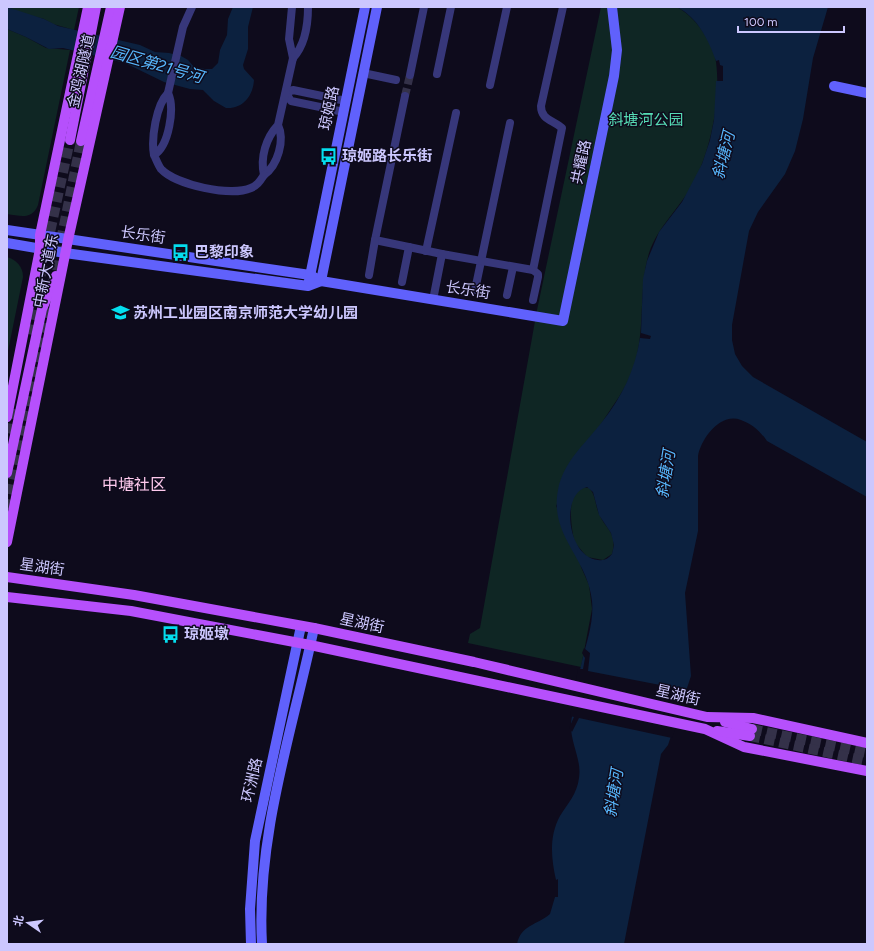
<svg xmlns="http://www.w3.org/2000/svg" width="874" height="951" font-family="Figtree,'Noto Sans SC',sans-serif">
<style>
.green{fill:#0f2624}
.water{fill:#0c213f;fill-rule:evenodd}
.pier{fill:#0e0b1c}
.lines{fill:none;stroke-linecap:round;stroke-linejoin:round}
.street-tunnel{stroke:#343149;stroke-width:8;stroke-dasharray:8 4;stroke-linecap:butt}
.primary-tunnel{stroke:#343149;stroke-width:10;stroke-dasharray:10 5;stroke-linecap:butt}
.street{stroke:#37377a;stroke-width:8}
.secondary{stroke:#6061fc;stroke-width:10}
.primary{stroke:#b650fc;stroke-width:10}
.labels{text-anchor:middle;stroke-width:3;stroke-linejoin:round;paint-order:stroke}
.street-label{font-size:15px;fill:#ccc7fe;stroke:#0e0b1c}
.park-label{font-size:15px;fill:#56dcb5;stroke:#0e0b1c}
.poi-label{font-size:15px;font-weight:bold;fill:#ccc7fe;stroke:#0e0b1c;text-anchor:start}
.water-label{font-size:16px;font-style:italic;fill:#57b6fc;stroke:#0e0b1c}
.neighbourhood-label{font-size:16px;fill:#fec9ed;stroke:#0e0b1c}
</style>
<rect width="100%" height="100%" fill="#0e0b1c"/>
<!-- green -->
<g class="green">
<polygon points="8,7 79,7 74,30 53,24 44,19 18,12"/>
<path d="M601,7H677C694,16 714,42 716,62C721,99 711,149 694,182C681,207 658,226 649,253C638,290 646,329 634,366C627,388 613,405 601,424C584,449 571,479 556,506L575,543C571,530 564,482 589,488C596,495 595,505 599,514C606,530 618,533 612,554L603,560L587,557L577,545L581,567L589,585L592,609L581,667L468,643L470,634L480,628L537,310Z"/>
<path d="M7,29L26,37L46,48L70,50L38,205C32,220 21,216 7,214Z"/>
<path d="M7,257C16,260 23,266 23,277L7,356Z"/>
</g>
<!-- water -->
<g class="water">
<path d="M7,7L44,19L58,26L140,45L155,52L169,53L181,56L188,60L194,67L205,69H212L218,63L220,50L227,35L228,19L233,7H253L248,27V49L243,65L244,69L254,80C253,96 243,109 226,108L214,101L203,90L190,89L164,82L125,63L63,48L49,49L26,37L7,29Z"/>
<path d="M677,7H828L813,58L803,119L795,151L785,174L758,212L749,231L732,325V340L735,354L742,366L753,377L867,442V497L767,441C760,431 752,424 741,420C720,412 701,439 698,456V531L685,593L691,676L668,745L661,754L624,944H517C521,925 537,925 550,914L555,897H558V879L556,880C551,858 549,836 560,816C568,803 577,794 579,778C582,759 570,743 571,723C574,703 577,681 582,661C587,641 594,621 592,601C588,558 549,536 558,490C563,462 585,444 602,422C622,397 635,370 640,338L650,339L651,336L641,333L643,279L647,261L659,232L682,202L702,164L710,140L714,120L716,81H723V66L720,65L719,60L716,61C708,39 698,18 677,7ZM587,487L593,492L599,515L611,533L614,545L612,554C608,559 604,561 598,560C567,557 560,493 587,487Z"/>
</g>
<!-- pier -->
<polygon class="pier" points="584,648 590,653 588,671 686,690 683,706 672,738 579,718 572,732 569,728 574,717 570,716 578,669 583,669 585,658 582,653"/>
<g class="lines">
<!-- street-tunnel -->
<polyline class="street-tunnel" points="405,96 410,75"/>
<!-- primary-tunnel -->
<g class="primary-tunnel">
<polyline points="52,285 81,141"/>
<polyline points="28,334 70,140"/>
<polyline points="7,433 12,408"/>
<polyline points="7,509 49,300"/>
<polyline points="752,729 867,753"/>
<polyline points="750,736 867,761"/>
</g>
<!-- street -->
<g class="street">
<polyline points="292,7 289,39 293,58"/>
<polyline points="363,73 396,80"/>
<polyline points="437,74 451,7"/>
<polyline points="410,75 424,7"/>
<polyline points="490,85 507,7"/>
<polyline points="168,93 183,27 192,7"/>
<polyline points="405,96 375,240 442,254"/>
<polyline points="344,112 291,101 286,93 293,90 346,101"/>
<path d="M278,125C285,140 278,165 264,175C260,157 266,138 278,125L293,58C305,45 308,25 308,7"/>
<path d="M154,155C151,139 156,105 168,93C175,108 169,146 154,155C156,159 158,165 161,169C176,185 231,197 251,188C258,185 260,181 264,175"/>
<polyline points="426,251 456,113"/>
<polyline points="369,275 375,240"/>
<polyline points="402,282 409,247"/>
<polyline points="475,290 510,123"/>
<polyline points="507,295 513,267"/>
<path d="M433,300L442,254L533,270L562,128C553,120 541,120 541,106L563,7"/>
<polyline points="533,300 538,277 538,274 533,270"/>
</g>
<!-- secondary -->
<g class="secondary">
<polyline points="834,86 867,93"/>
<polyline points="7,230 310,275 321,281 563,321 614,76 617,50 612,7"/>
<polyline points="7,243 65,253 308,286 321,281"/>
<polyline points="309,281 365,7"/>
<polyline points="321,281 377,7"/>
<polyline points="251,944 250,909 255,841 301,626"/>
<path d="M262,944C256,837 292,732 314,628"/>
</g>
<!-- primary -->
<g class="primary">
<polyline points="70,140 96,7"/>
<polyline points="81,141 111,7"/>
<polyline points="7,417 40,249 40,235 88,7"/>
<polyline points="7,473 42,309 56,276"/>
<polyline points="7,542 68,240 120,7"/>
<polyline points="7,577 134,595 314,628 474,662 707,717 753,718 867,743"/>
<polyline points="7,597 131,611 310,645 705,729 744,747 867,771"/>
<polyline points="725,722 752,729"/>
<polyline points="717,731 750,736"/>
</g>
</g>
<!-- icons -->
<defs>
<symbol id="bus-bare" viewBox="-9 -9 18 18"><path d="M-5-6H5V4H4V6H2V4H-2V6H-4V4H-5ZM-3.5-4V0h7V-4ZM-3.5 1.2v1.5H-2V1.2ZM2 1.2v1.5H3.5V1.2Z" fill="#04deee" stroke="#0e0b1c" stroke-width="2.5" paint-order="stroke"/></symbol>
<symbol id="school-bare" viewBox="-9 -9 18 18"><path d="M0-5L7-2L0 1L-7-2ZM-4 1L0 2.5L4 1V4Q0 6-4 4Z" fill="#04deee" stroke="#0e0b1c" stroke-width="2.5" paint-order="stroke"/></symbol>
</defs>
<g fill-rule="evenodd">
<use href="#bus-bare" x="316" y="144" width="25" height="25"/>
<use href="#bus-bare" x="168" y="240" width="25" height="25"/>
<use href="#school-bare" x="108" y="300" width="25" height="25"/>
<use href="#bus-bare" x="158" y="622" width="25" height="25"/>
</g>
<g class="labels">
<!-- street labels -->
<g class="street-label">
<text transform="translate(81 71) rotate(-77)" y="5">金鸡湖隧道</text>
<text transform="translate(329 108) rotate(-78)" y="5">琼姬路</text>
<text transform="translate(581 162) rotate(-78)" y="5">共耀路</text>
<text transform="translate(143 235) rotate(8)" y="5">长乐街</text>
<text transform="translate(46 271) rotate(-79)" y="5">中新大道东</text>
<text transform="translate(468 290) rotate(9)" y="5">长乐街</text>
<text transform="translate(42 567) rotate(8)" y="5">星湖街</text>
<text transform="translate(362 623) rotate(12)" y="5">星湖街</text>
<text transform="translate(678 695) rotate(13)" y="5">星湖街</text>
<text transform="translate(252 780) rotate(-77)" y="5">环洲路</text>
</g>
<!-- park labels -->
<g class="park-label">
<text x="646" y="125">斜塘河公园</text>
</g>
<!-- poi labels -->
<g class="poi-label">
<text x="342" y="161">琼姬路长乐街</text>
<text x="194" y="257">巴黎印象</text>
<text x="133" y="318">苏州工业园区南京师范大学幼儿园</text>
<text x="184" y="639">琼姬墩</text>
</g>
<!-- water labels -->
<g class="water-label">
<text transform="translate(157 64) rotate(16)" y="6">园区第21号河</text>
<text transform="translate(723 155) rotate(-76)" y="6">斜塘河</text>
<text transform="translate(665 474) rotate(-81)" y="6">斜塘河</text>
<text transform="translate(613 793) rotate(-81)" y="6">斜塘河</text>
</g>
<!-- neighbourhood labels -->
<g class="neighbourhood-label">
<text x="134" y="490">中塘社区</text>
</g>
</g>
<!-- border -->
<rect width="874" height="951" fill="none" stroke="#ccc7fe" stroke-width="16"/>
<!-- north arrow -->
<g transform="translate(28 923) rotate(283)" stroke="#0e0b1c" stroke-width="3" paint-order="stroke">
<path d="M0-3L7 15L0 10L-7 15Z" fill="#ccc7fe"/>
<text y="-6" font-size="11" font-weight="bold" text-anchor="middle" fill="#ccc7fe">北</text>
</g>
<!-- scale -->
<path d="M738 26v6h106v-6" fill="none" stroke="#ccc7fe" stroke-width="2"/>
<text x="744" y="26" font-size="12" fill="#ccc7fe" stroke="#0e0b1c" stroke-width="3" paint-order="stroke">100 m</text>
</svg>
